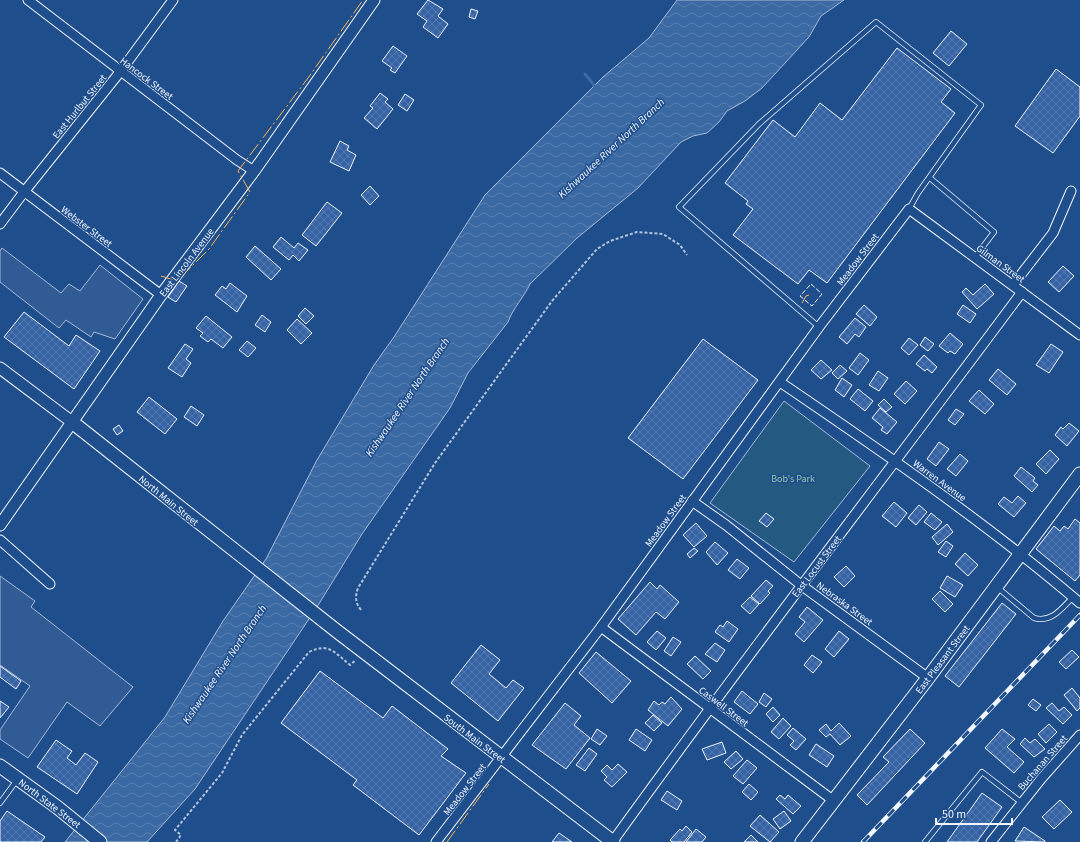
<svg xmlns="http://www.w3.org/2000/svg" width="1080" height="842" font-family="'Source Sans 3',sans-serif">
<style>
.park{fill:#245a82;stroke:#a8bbd7}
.parking{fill:#305b95;stroke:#a8bbd7}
.water{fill:url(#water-waves);stroke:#a8bbd7}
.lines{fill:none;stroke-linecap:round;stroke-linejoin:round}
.stream{stroke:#3b69a3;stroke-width:3}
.building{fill:url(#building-cross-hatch);stroke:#f2f6ff}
.service-casing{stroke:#f2f6ff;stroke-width:6}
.minor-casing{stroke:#f2f6ff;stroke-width:11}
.tertiary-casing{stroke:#f2f6ff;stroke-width:13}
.secondary-casing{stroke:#f2f6ff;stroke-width:15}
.path{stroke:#b3c4dc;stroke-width:2;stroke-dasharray:3 2;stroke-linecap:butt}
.service{stroke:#1f4e8c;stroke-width:4.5}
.minor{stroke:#1f4e8c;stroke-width:9}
.tertiary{stroke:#1f4e8c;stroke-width:11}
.secondary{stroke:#1f4e8c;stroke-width:13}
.rail-casing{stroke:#f2f6ff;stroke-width:4.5}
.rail{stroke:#1f4e8c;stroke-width:3;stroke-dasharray:9;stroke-linecap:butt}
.fence{stroke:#f2f6ff;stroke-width:1;stroke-dasharray:5 2;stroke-linecap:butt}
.power{stroke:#ffb74d;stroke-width:1;stroke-dasharray:14 3 2 3;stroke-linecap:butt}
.labels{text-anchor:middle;stroke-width:3;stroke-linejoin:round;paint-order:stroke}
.street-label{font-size:10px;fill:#f2f6ff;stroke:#1f4e8c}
.park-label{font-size:10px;fill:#97c8a6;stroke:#1f4e8c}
.water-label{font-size:11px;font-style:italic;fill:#f2f6ff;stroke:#1f4e8c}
</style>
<defs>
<pattern id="water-waves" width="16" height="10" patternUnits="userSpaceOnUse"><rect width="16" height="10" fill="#3b69a3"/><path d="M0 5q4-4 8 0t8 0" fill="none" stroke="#587fb1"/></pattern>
<pattern id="building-cross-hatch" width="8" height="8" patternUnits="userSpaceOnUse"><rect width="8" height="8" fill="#3563a3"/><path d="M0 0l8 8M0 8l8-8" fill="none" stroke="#537ab1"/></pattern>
</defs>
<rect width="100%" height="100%" fill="#1f4e8c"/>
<!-- park -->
<polygon class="park" points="784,401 870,466 794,562 710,503"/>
<!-- parking -->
<g class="parking">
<polygon points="2,248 61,293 69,284 80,291 100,265 143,299 115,339 94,332 91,337 66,320 59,328 0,282 0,251"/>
<polygon points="0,576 35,601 31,607 133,687 100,726 67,702 28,758 0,739 0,730 30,686 0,665"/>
</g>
<!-- water -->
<path class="water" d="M677,0H844L821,16L809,37L762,88L745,101L727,111L719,122L707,133L693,136L681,142L638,188L577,238L530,284C524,297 513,308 508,322L468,373L450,408L362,534L317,607L195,789L147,842H65L165,717L223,621L266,559L317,460L374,365L394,337L485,195L603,77L649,38Z"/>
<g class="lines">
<!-- stream -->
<polyline class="stream" points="585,74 594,85"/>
</g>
<!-- building -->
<g class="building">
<polygon points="428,0 443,9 438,16 448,24 438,38 423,27 427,21 417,14"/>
<polygon points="471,9 478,11 475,19 469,17"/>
<polygon points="951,31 967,44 949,66 933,53"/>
<polygon points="393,46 407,56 395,73 390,70 392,68 382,61"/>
<polygon points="897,48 951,89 941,102 955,113 827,283 809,270 798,284 733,235 753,209 746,204 748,201 725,183 773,120 795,137 820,103 842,120"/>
<polygon points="1056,69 1080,87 1080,116 1053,153 1015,126"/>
<polygon points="380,93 388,99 385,102 393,109 377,129 364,118 373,108 370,106"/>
<polygon points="405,94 414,100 407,111 398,105"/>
<polygon points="340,141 349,146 347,150 356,155 349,171 330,162"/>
<polygon points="370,186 379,196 370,205 361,195"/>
<polygon points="327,202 342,213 316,246 302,235"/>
<polygon points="281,237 294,248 298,243 308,250 299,261 293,255 289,260 273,247"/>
<polygon points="255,246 281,269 271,280 246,257"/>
<polygon points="1063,266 1074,276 1059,292 1048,282"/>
<polygon points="179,281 187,286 176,302 168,297"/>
<polygon points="230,283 247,296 237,312 215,295 222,286 226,289"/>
<polygon points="985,284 994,294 977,309 962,292 966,288 973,295"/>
<polygon points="864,305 877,317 870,326 856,314"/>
<polygon points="963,305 976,314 970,323 957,314"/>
<polygon points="305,308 314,316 306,324 298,316"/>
<polygon points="24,312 69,346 76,335 100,351 74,389 4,337"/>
<polygon points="262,315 271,322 265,332 255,325"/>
<polygon points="206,316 232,337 223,348 211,339 208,342 200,336 203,333 196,328"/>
<polygon points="855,318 866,327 859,337 855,334 847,344 839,337"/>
<polygon points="297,319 312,333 301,344 287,330"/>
<polygon points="950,333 963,344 955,354 950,351 948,353 939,346"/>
<polygon points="925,337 934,344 928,351 920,345"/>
<polygon points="909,338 918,345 909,355 901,348"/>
<polygon points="703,339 758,380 683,479 628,438"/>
<polygon points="247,341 256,348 248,357 239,350"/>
<polygon points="185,344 193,349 186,359 191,363 182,377 168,368"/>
<polygon points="1051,344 1063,352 1049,373 1036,365"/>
<polygon points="860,353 869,360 858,375 849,368"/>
<polygon points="924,355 937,367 932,373 927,369 925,371 916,364"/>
<polygon points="821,360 832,370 821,379 811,370"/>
<polygon points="840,365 847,371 838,379 832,373"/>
<polygon points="998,369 1016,384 1007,395 989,380"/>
<polygon points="878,371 888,378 879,391 869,385"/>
<polygon points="842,378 852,385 844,397 835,390"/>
<polygon points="906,381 917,391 905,404 894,394"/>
<polygon points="858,389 873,401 865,411 850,399"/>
<polygon points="979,390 994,404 985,414 969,401"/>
<polygon points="149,397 177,419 165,434 137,412"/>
<polygon points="884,399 892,407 886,412 878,405"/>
<polygon points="191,406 204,415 197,426 184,417"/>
<polygon points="880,408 897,422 887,434 881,430 883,427 872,418"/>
<polygon points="956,409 964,414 955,425 948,420"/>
<polygon points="1069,423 1079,431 1067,446 1055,435 1061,427 1063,429"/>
<polygon points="119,425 123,431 117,435 113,429"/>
<polygon points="939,442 949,449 936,466 927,459"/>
<polygon points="1050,450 1059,459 1046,474 1036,464"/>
<polygon points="960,454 968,461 956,476 947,469"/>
<polygon points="1021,467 1035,478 1033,481 1038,485 1032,492 1014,476"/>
<polygon points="1018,496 1026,503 1014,517 998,504 1004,497 1012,503"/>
<polygon points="894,502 907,513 896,527 882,516"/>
<polygon points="919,505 927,512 916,525 908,518"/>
<polygon points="766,513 774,519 767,527 759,521"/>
<polygon points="931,513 942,522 935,530 924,522"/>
<polygon points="1075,519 1080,523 1080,575 1075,581 1036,549 1054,526 1060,531 1064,526 1068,529"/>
<polygon points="696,523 707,536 694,547 683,535"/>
<polygon points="947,524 953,532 938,545 932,537"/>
<polygon points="946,541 953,546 946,557 938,552"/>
<polygon points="715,542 728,553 717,565 706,552"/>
<polygon points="694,548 698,551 690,558 687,554"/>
<polygon points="965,553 978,565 968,576 955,564"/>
<polygon points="737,559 749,568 740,579 728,570"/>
<polygon points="846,566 855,576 844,587 834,577"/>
<polygon points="947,576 963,585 955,597 940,588"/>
<polygon points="766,580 773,586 768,591 770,593 760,604 751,596"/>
<polygon points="650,582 657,589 660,585 679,602 665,619 656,612 636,635 618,619"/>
<polygon points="940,591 953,604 945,612 932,599"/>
<polygon points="750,597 759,604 750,614 741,606"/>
<polygon points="1002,603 1016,614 959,687 945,676"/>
<polygon points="807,607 823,620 804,642 795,634 805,622 799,617"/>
<polygon points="727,621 738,629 729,642 715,632 720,625 723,627"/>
<polygon points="657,631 666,638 656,650 647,642"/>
<polygon points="839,631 849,639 834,657 825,649"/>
<polygon points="673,637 681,642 671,656 664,651"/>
<polygon points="715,643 725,650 717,662 705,654"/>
<polygon points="481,645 500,660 489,674 506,688 513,680 524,688 498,721 451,683"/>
<polygon points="1072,650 1079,657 1066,669 1059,662"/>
<polygon points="596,652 631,681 612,703 579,673"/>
<polygon points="812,655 822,662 813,673 804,665"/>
<polygon points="695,656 711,671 703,679 687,664"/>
<polygon points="0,666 21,681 16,689 0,677"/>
<polygon points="320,671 383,718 392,706 448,749 441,756 466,773 419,835 353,785 357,780 281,723"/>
<polygon points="1072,688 1080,698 1080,708 1077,711 1064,695"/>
<polygon points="742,691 758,704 750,714 734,702"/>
<polygon points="764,693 772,699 766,707 759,702"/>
<polygon points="671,697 682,709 668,726 648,710 654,701 659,705 662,702 665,704"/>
<polygon points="1033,699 1041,705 1036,711 1028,705"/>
<polygon points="0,701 9,707 0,718"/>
<polygon points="565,703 581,716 574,725 590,738 566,769 532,745"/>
<polygon points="1052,703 1059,711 1064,707 1072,715 1063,724 1046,708"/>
<polygon points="773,707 780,715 773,722 766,714"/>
<polygon points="653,715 662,723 654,731 645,723"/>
<polygon points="783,718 791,726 779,739 771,732"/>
<polygon points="839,723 851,736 840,745 830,734 826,737 819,730 826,724 831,731"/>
<polygon points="1049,724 1057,732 1046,743 1038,734"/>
<polygon points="793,728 806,739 796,750 790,745 794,741 787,735"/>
<polygon points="597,729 607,736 600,745 591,739"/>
<polygon points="636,729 652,740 645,751 629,740"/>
<polygon points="910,729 925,743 867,805 857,795 889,762 883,757"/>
<polygon points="1002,729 1015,739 1007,747 1024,762 1014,773 985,748"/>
<polygon points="1025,738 1030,743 1035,739 1045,749 1034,757 1020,744"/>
<polygon points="56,740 72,751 67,758 76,765 85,753 98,762 77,794 37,767"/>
<polygon points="722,742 726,753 707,760 702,749"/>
<polygon points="816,744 834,756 827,767 809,755"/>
<polygon points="589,748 597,754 585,771 576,765"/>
<polygon points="736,751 743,759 731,769 724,762"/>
<polygon points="747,760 757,768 743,784 733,776"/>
<polygon points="618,764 627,772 612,787 604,780 607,777 601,771 607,765 612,770"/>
<polygon points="749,784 758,792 751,800 742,792"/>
<polygon points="667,791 682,801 677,810 661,800"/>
<polygon points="982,793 1002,807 977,842 947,842"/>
<polygon points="780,795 785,799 788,795 801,806 793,814 776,799"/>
<polygon points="1060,800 1072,812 1054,829 1042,817"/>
<polygon points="7,811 45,837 41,842 0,842 0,821"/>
<polygon points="784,811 791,821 780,829 773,819"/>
<polygon points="760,815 779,832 770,842 750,826"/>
<polygon points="686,826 692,832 684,842 672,842 670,840 680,829 682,831"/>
<polygon points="1024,827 1045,841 1045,842 1015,841"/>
<polygon points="696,829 706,837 702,842 686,842"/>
<polygon points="559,833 572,842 552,842"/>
<polygon points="751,835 758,842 744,842"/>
</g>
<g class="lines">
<defs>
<g id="service">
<polyline points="930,178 994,232 975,257"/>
<polyline points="819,327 679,207 759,124 876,22 981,105 918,193 909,209"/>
<path d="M997,587L1034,618C1052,623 1062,608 1073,597"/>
<polyline points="0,803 17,780"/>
<polyline points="925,842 982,772 1022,803"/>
</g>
<g id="minor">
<polyline points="28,0 237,160 254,171"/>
<polyline points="0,173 161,295"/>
<polyline points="0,224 24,192 120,72 173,0"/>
<polyline points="1013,285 1053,233 1071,191"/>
<path d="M780,382C883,452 985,522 1080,603"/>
<polyline points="692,501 726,525 801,585 928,678"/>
<polyline points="0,540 50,584"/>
<polyline points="601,627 834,801"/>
<path d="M613,841C746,656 886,475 1022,292"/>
<polyline points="436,842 601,627 819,327 909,209 1080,335"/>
<polyline points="991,842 1041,779 1080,735"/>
</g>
<g id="tertiary">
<polyline points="0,368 72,422"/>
<polyline points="0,525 161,295 254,171 374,0"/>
</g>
<g id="secondary">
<polyline points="72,422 338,632 613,842"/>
<polyline points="0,766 57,807 100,842"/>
<polyline points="802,842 928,678 1080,474"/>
</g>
</defs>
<!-- service casing -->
<use href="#service" class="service-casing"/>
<!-- minor casing -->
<use href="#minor" class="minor-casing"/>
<!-- tertiary casing -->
<use href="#tertiary" class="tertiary-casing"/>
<!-- secondary casing -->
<use href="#secondary" class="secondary-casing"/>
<!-- path -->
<g class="path">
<path d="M361,610C355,602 355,597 358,588L435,463L552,301L597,249L610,241L637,232L663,234L680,245L687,255"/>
<path d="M176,842L181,835L175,830L222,773L242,735L309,652C329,642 335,653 350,665L356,660"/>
</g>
<!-- service -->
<use href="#service" class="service"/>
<!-- minor -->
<use href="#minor" class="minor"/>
<!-- tertiary -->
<use href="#tertiary" class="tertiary"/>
<!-- secondary -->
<use href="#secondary" class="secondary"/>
<defs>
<polyline id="rail" points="863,842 1080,615"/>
</defs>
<!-- rail casing -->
<use href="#rail" class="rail-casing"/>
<!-- rail -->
<use href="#rail" class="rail"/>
<!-- fence -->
<polygon class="fence" points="811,284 822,294 812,306 800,296"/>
<!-- power -->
<g class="power">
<polyline points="161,276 177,281 209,249 250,192 238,171 308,78 363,0"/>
<polyline points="802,303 806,296 809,295"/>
<polyline points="447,842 489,784"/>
</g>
</g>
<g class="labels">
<!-- street labels -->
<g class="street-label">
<text transform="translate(147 78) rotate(37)" y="4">Hancock Street</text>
<text transform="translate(79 106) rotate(-51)" y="4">East Hurlbut Street</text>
<text transform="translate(87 226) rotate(37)" y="4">Webster Street</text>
<text transform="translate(857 259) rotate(-53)" y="4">Meadow Street</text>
<text transform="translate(186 262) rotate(-53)" y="4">East Lincoln Avenue</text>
<text transform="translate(1001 263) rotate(36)" y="4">Gilman Street</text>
<text transform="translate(940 480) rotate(36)" y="4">Warren Avenue</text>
<text transform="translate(169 500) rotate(39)" y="4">North Main Street</text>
<text transform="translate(665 520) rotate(-54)" y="4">Meadow Street</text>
<text transform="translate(816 566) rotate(-53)" y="4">East Locust Street</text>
<text transform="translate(845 603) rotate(36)" y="4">Nebraska Street</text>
<text transform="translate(942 659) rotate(-53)" y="4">East Pleasant Street</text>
<text transform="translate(724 706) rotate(37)" y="4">Caswell Street</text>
<text transform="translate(475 738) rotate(37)" y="4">South Main Street</text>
<text transform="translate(1042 762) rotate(-49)" y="4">Buchanan Street</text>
<text transform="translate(464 789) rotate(-52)" y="4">Meadow Street</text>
<text transform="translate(50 803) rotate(37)" y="4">North State Street</text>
</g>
<!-- park labels -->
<g class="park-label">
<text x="793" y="482">Bob's Park</text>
</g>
<!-- water labels -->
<g class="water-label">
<text transform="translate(611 148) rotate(-43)" y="4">Kishwaukee River North Branch</text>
<text transform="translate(407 397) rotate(-56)" y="4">Kishwaukee River North Branch</text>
<text transform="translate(224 664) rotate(-56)" y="4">Kishwaukee River North Branch</text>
</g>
</g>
<!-- scale -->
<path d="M936 818v6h76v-6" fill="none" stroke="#f2f6ff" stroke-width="2"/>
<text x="942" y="818" font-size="12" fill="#f2f6ff" stroke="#1f4e8c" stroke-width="3" paint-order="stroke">50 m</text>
</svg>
